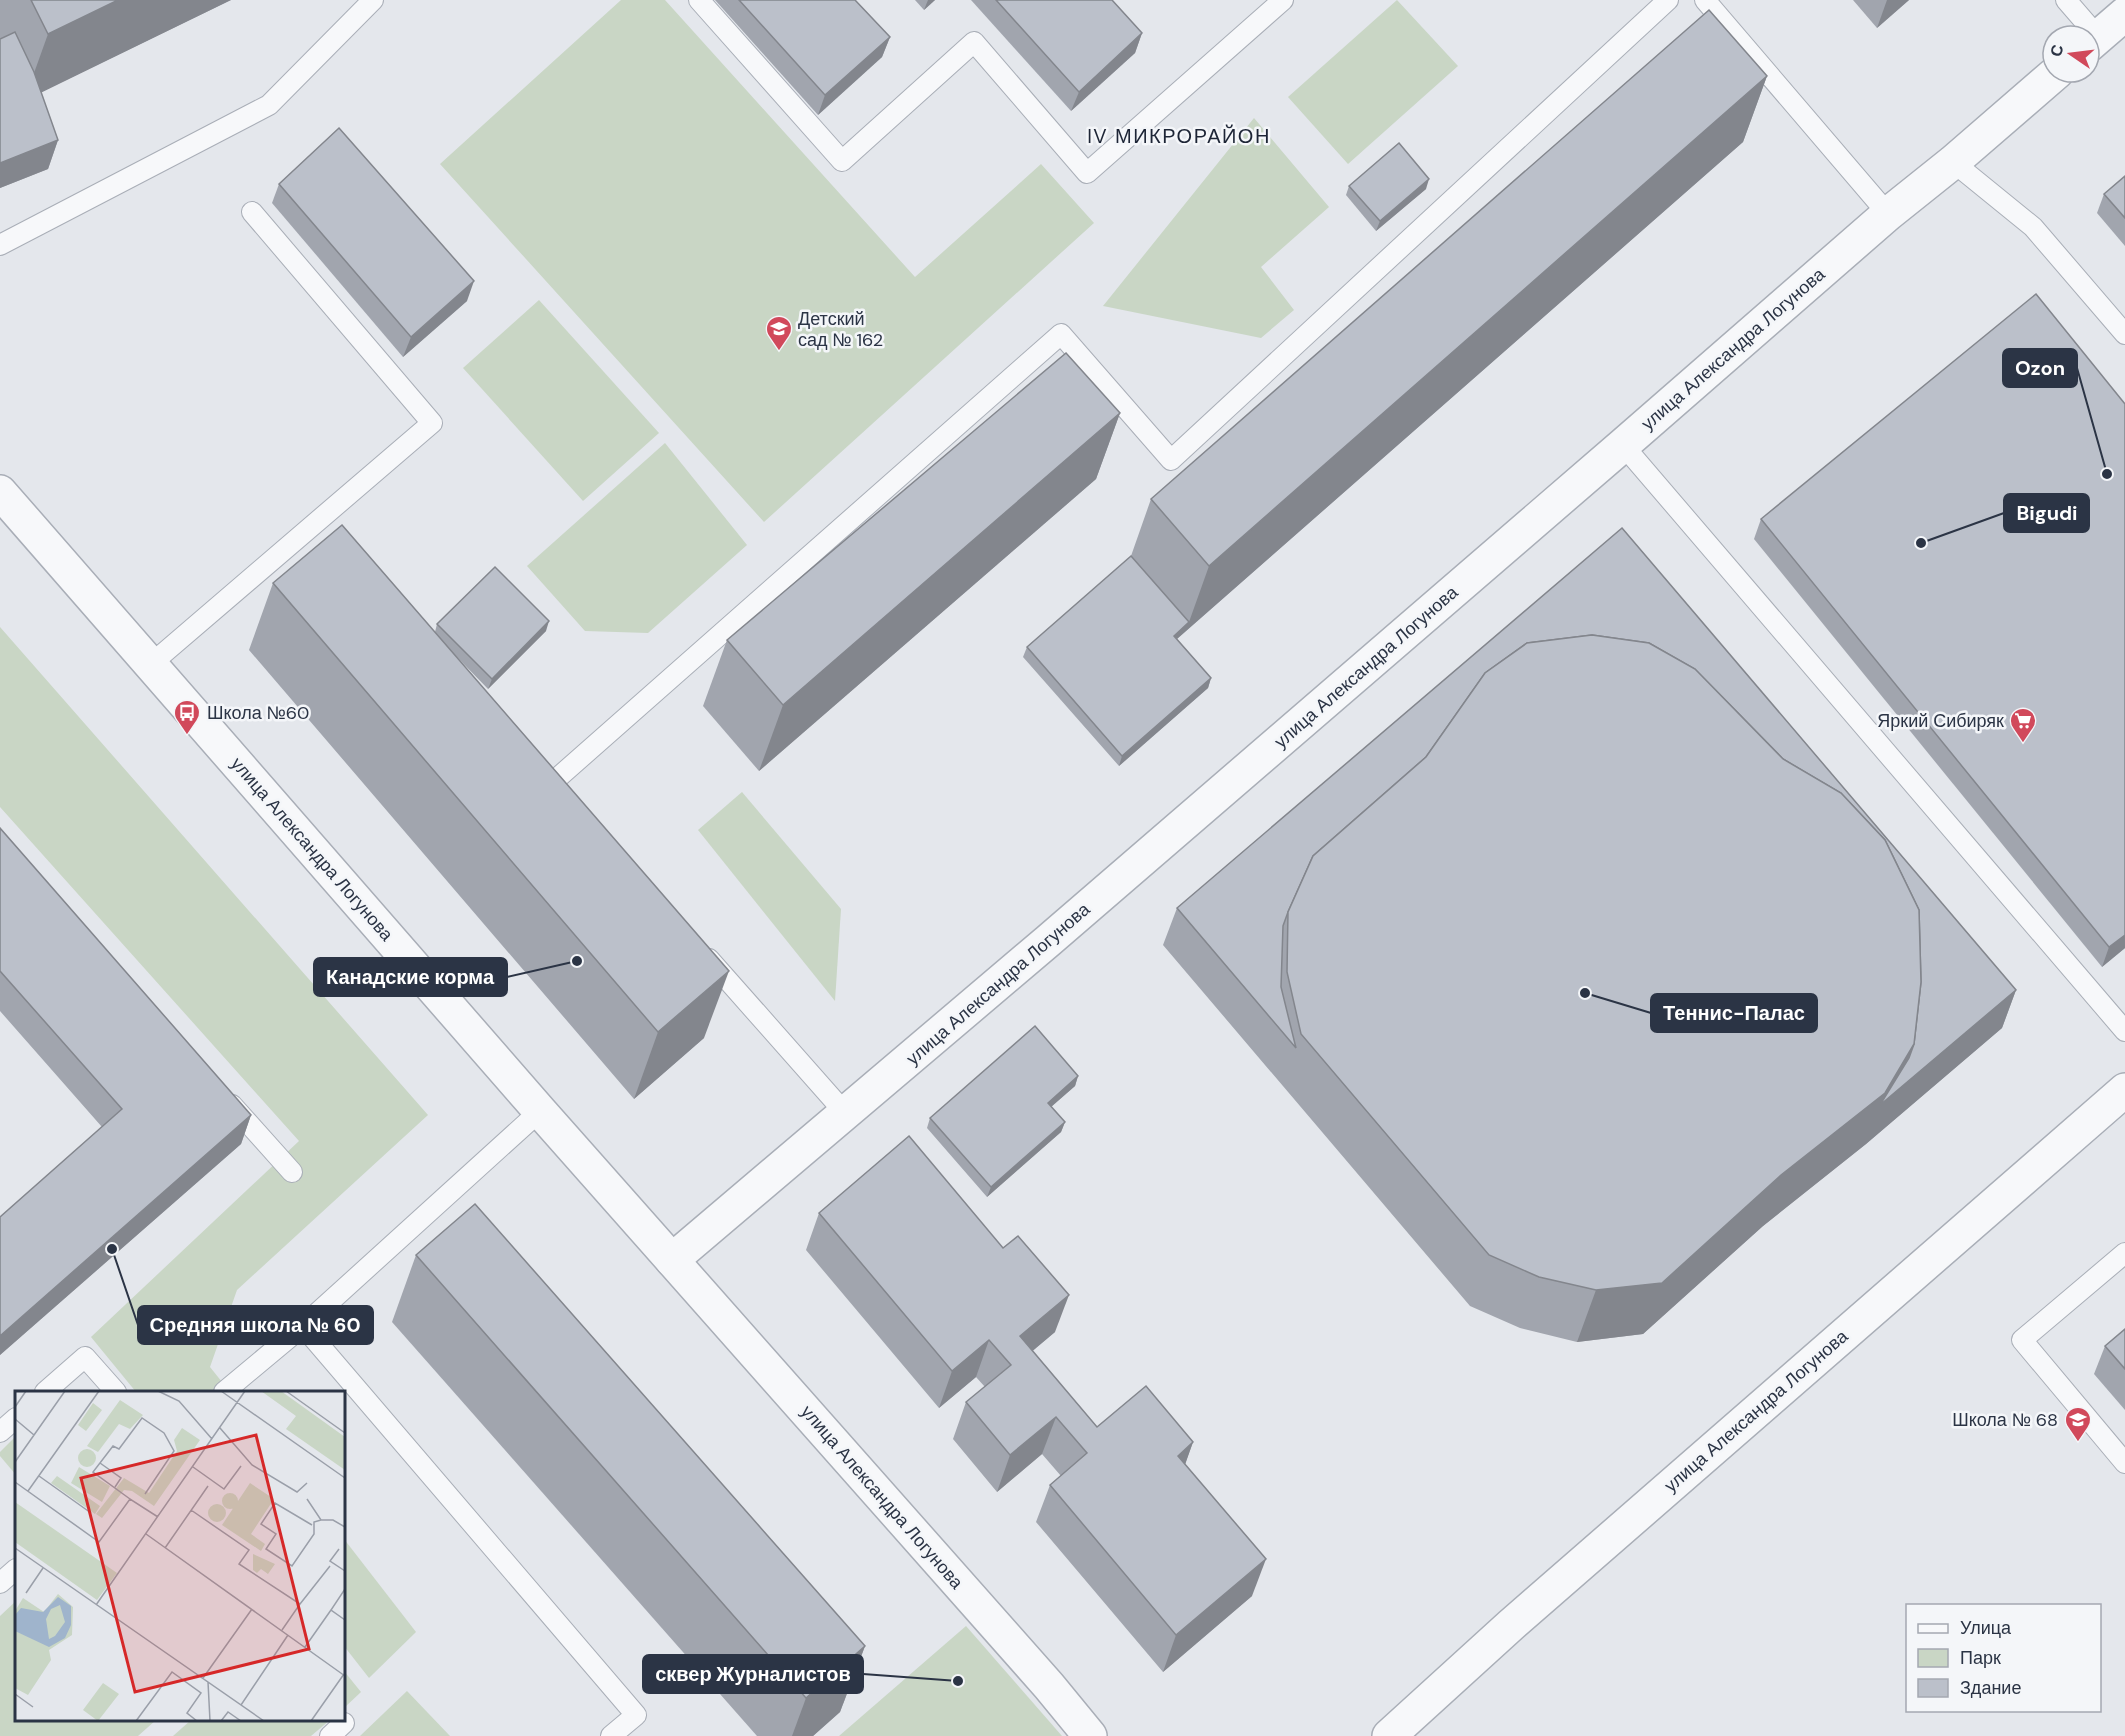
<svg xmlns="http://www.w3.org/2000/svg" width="2125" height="1736" font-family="'DM Sans',sans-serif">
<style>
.green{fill:#c9d6c5}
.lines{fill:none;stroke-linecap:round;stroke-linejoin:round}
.lane-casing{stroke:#a9aeb7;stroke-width:22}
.street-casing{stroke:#a9aeb7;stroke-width:36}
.lane{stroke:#f7f8fa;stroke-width:20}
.street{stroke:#f7f8fa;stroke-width:33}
.wall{fill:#a1a5ae}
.shaded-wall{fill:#83868d}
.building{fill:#bbc0ca;stroke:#83868d;stroke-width:1.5}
.labels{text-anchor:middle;stroke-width:5;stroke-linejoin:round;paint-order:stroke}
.poi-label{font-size:18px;fill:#2b3445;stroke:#f4f6f9;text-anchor:start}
.street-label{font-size:18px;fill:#2b3445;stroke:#f4f6f9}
.neighbourhood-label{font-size:20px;letter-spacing:1.5px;fill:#1d2536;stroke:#f4f6f9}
.inset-road{fill:none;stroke:#9a9fa9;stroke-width:1.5}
.view{fill:#d62828;fill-opacity:0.15;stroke:#d62828;stroke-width:3}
.inset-edge{fill:none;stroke:#2b3445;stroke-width:3}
.leader{fill:none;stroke:#2b3445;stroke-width:2}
.callout-dot{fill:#2b3445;stroke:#f4f6f9;stroke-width:2}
.callout{fill:#2b3445;stroke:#2b3445;stroke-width:2}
.callout-label{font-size:20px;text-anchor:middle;font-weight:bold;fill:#fff}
</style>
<rect width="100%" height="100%" fill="#e4e7ec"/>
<!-- green -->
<g class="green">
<polygon points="621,0 665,0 915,277 1041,164 1094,223 764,522 440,164"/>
<polygon points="1397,0 1458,66 1348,164 1288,97"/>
<polygon points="1254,118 1329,207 1261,267 1294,310 1261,338 1103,306"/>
<polygon points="539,300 659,433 583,501 463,368"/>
<polygon points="665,443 747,545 648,633 585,631 527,566"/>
<polygon points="0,627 428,1115 237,1290 210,1367 230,1392 136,1392 91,1337 299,1141 0,807"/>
<polygon points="742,792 841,909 835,1001 698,830"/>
<polygon points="16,1436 16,1475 0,1456 0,1452"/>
<polygon points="344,1539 416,1632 369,1678 344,1646"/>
<polygon points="16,1601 16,1720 156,1720 138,1736 0,1736 0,1616"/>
<polygon points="966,1626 1062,1736 839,1736"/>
<polygon points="344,1671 361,1692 344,1708"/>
<polygon points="407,1691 450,1736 360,1736"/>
<polygon points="191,1720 330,1720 311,1736 173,1736"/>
</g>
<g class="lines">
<defs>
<g id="lane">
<polyline points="699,0 842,161 974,42 1087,173 1283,0"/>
<polyline points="1705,0 1888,214"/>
<polyline points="2066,0 2098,37"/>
<polyline points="1953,162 2033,227 2125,334"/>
<polyline points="0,245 269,105 373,0"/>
<polyline points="1623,445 2125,1031"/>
<polyline points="151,664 432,423 252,212"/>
<polyline points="553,782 1061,334 1171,460 1668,0"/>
<polyline points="709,959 846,1114"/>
<polyline points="232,1105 292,1172"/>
<polyline points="540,1111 303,1326 636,1715 611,1736"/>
<polyline points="2125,1253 2022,1340 2125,1463"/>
<polyline points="45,1392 85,1357 116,1392"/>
<polyline points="224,1392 303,1326"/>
<polyline points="0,1432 16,1418"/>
<polyline points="0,1583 16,1569"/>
<polyline points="330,1736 344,1723"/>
</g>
<g id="street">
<polyline points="2089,45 2125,14"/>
<polyline points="0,492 540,1111 1049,1686 1090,1736"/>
<polyline points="672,1260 1048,941 1623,445 1888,214 1953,162 2057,72"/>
<polyline points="1389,1736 1511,1625 2125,1090"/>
</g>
</defs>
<!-- lane casing -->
<use href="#lane" class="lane-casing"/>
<!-- street casing -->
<use href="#street" class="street-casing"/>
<!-- lane -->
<use href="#lane" class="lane"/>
<!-- street -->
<use href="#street" class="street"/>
</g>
<!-- wall -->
<g class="wall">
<polygon points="0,0 231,0 41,92 58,140 48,169 0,188"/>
<polygon points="715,0 855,0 890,37 882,57 818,115"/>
<polygon points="915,0 935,0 924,10"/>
<polygon points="971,0 1112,0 1142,33 1135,53 1071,111"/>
<polygon points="1853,0 1909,0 1877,28"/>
<polygon points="1767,76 1743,142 1177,639 1211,678 1208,688 1119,766 1023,657 1027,647 1131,556 1151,499"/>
<polygon points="2125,176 2125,246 2097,213 2104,194"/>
<polygon points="279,184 467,301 403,357 272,203"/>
<polygon points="1349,186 1426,189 1376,231 1346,195"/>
<polygon points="2125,404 2125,948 2102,967 1754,539 1761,519"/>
<polygon points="1120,413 1096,479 759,771 703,706 727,640"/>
<polygon points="1622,528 2016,990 2002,1028 1866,1144 1763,1226 1643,1334 1577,1342 1520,1328 1470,1306 1163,945 1177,908"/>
<polygon points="273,583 435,632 437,624 546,631 488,689 454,654 704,1038 634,1099 249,650"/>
<polygon points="0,828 251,1115 241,1144 0,1355 0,1217 102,1127 0,1011"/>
<polygon points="1078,1076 1075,1086 1051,1107 1065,1122 1061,1132 987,1197 927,1128 930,1118"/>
<polygon points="819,1213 1055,1332 1032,1351 1097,1427 1193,1442 1185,1464 1252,1596 1163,1672 1036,1522 1050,1485 1061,1476 1042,1454 997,1492 953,1439 966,1402 985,1387 976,1377 939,1408 806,1250"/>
<polygon points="416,1255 865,1646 840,1712 813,1736 757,1736 392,1322"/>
<polygon points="2125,1329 2125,1410 2094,1374 2105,1346"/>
</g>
<!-- shaded-wall -->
<g class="shaded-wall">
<polygon points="118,0 231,0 24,101 48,34"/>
<polygon points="928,0 935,0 924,10"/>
<polygon points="1887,0 1909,0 1877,28"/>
<polygon points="1142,33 1135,53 1071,111 1079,92"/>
<polygon points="890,37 882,57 818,115 825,95"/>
<polygon points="1767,76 1743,142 1170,645 1174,636 1189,622 1209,566"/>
<polygon points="58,140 48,169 0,188 0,163"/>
<polygon points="1429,179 1426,189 1376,231 1380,221"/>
<polygon points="474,281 467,301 403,357 411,337"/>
<polygon points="1120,413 1096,479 759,771 783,705"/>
<polygon points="549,621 546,631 488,689 492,679"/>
<polygon points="1211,678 1208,688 1119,766 1122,756"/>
<polygon points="2125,935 2125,948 2102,967 2109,947"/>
<polygon points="729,971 704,1038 634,1099 658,1032"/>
<polygon points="2016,990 2002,1028 1866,1144 1763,1226 1643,1334 1577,1342 1596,1290 1914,1044"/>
<polygon points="1078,1076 1075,1086 1044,1113 1048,1103"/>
<polygon points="251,1115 241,1144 0,1355 0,1336"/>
<polygon points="1065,1122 1061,1132 987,1197 991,1187"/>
<polygon points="1069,1295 1055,1332 1009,1371 1020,1336"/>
<polygon points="989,1340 976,1377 939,1408 952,1371"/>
<polygon points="1056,1417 1042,1454 997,1492 1010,1455"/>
<polygon points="1193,1442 1180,1479 1178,1456"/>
<polygon points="1266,1559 1252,1596 1163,1672 1176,1635"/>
<polygon points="865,1646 840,1712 813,1736 792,1736 806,1698"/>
</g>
<!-- building -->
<g class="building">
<polygon points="31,0 118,0 48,34"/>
<polygon points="739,0 855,0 890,37 825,95"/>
<polygon points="996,0 1112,0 1142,33 1079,92"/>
<polygon points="1709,10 1767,76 1209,566 1151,499"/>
<polygon points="15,32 34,72 58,140 0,163 0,39"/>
<polygon points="339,128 474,281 411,337 279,184"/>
<polygon points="1399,143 1429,179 1380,221 1349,186"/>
<polygon points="2125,176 2125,218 2104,194"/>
<polygon points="2036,294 2125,404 2125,935 2109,947 1761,519"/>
<polygon points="1066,353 1120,413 783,705 727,640"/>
<polygon points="342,525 729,971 658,1032 273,583"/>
<polygon points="1622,528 2016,990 1880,1105 1909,1058 1914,1044 1921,982 1919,910 1885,840 1841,793 1783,759 1695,669 1649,643 1592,635 1527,643 1485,673 1426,757 1313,856 1288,912 1283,926 1281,987 1296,1048 1177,908"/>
<polygon points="1131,556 1189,622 1174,636 1211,678 1122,756 1027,647"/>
<polygon points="495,567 549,621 492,679 437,624"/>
<polygon points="1592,635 1649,643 1695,669 1783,759 1841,793 1885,840 1919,910 1921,982 1914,1044 1885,1093 1781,1175 1662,1283 1596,1290 1539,1277 1489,1255 1301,1034 1287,972 1288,912 1313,856 1426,757 1485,673 1527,643"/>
<polygon points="0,828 251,1115 0,1336 0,1217 122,1109 0,971"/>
<polygon points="1035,1026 1078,1076 1048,1103 1065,1122 991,1187 930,1118"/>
<polygon points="909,1136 1003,1248 1018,1236 1069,1295 1020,1336 1097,1427 1146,1386 1193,1442 1178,1456 1266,1559 1176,1635 1050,1485 1087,1453 1056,1417 1010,1455 966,1402 1011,1365 989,1340 952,1371 819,1213"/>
<polygon points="475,1204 865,1646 806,1698 416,1255"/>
<polygon points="2125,1329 2125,1369 2105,1346"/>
</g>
<!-- icons -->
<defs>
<symbol id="school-pin" viewBox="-11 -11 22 30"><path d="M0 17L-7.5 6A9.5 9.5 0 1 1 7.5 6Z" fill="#d1495b" stroke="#f4f6f9"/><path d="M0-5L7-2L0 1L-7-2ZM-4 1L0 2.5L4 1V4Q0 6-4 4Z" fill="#fff"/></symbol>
<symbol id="bus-pin" viewBox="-11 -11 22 30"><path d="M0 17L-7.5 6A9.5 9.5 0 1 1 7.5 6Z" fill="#d1495b" stroke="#f4f6f9"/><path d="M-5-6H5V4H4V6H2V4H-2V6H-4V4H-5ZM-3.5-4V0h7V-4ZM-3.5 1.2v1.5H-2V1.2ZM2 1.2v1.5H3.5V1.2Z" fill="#fff"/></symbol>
<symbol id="supermarket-pin" viewBox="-11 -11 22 30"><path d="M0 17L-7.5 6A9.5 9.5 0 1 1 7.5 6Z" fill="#d1495b" stroke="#f4f6f9"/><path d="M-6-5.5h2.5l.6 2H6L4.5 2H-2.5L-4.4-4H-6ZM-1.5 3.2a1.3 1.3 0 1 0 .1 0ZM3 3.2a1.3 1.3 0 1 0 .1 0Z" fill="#fff"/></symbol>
</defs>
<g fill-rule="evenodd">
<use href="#school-pin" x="764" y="314" width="30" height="40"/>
<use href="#bus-pin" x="172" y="698" width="30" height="40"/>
<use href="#supermarket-pin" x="2008" y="706" width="30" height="40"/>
<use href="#school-pin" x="2063" y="1405" width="30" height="40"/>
</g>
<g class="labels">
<!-- poi labels -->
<g class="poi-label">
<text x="798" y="325">Детский<tspan x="798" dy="21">сад № 162</tspan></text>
<text x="207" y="719">Школа №60</text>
<text x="2004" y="727" text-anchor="end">Яркий Сибиряк</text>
<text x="2058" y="1426" text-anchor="end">Школа № 68</text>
</g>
<!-- street labels -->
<g class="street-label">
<text transform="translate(1733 349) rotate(-41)" y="6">улица Александра Логунова</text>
<text transform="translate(1366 667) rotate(-41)" y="6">улица Александра Логунова</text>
<text transform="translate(312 849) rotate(49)" y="6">улица Александра Логунова</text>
<text transform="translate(998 984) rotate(-41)" y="6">улица Александра Логунова</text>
<text transform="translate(1756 1411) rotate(-41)" y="6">улица Александра Логунова</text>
<text transform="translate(882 1497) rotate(49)" y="6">улица Александра Логунова</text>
</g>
<!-- neighbourhood labels -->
<g class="neighbourhood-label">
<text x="1179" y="143">IV МИКРОРАЙОН</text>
</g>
</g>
<!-- overview -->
<g transform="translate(15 1391)">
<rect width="330" height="330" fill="#e4e7ec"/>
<path d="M246,0H266L330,46V79L271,38L281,25ZM105,9L128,24L115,38L104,33L83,61L72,55ZM78,12L87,19L71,40L63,34ZM167,37L185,49L139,115L117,100L109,99L87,127L81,123L109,87L134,102L162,60L159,49ZM63 67a9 9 0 1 1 18 0a9 9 0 1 1-18 0ZM64,76L95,95L87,111L56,92ZM42,85L85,115L80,123L36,92ZM235,92L259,108L236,143L250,153L246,160L207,134ZM207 110a8 8 0 1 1 16 0a8 8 0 1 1-16 0ZM0,111L102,182L82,209L0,151ZM193 122a9 9 0 1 1 18 0a9 9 0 1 1-18 0ZM238,163L260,173L253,183L246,178L242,182L238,179ZM43,203L58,216L57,244L34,259L36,269L13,304L0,297V220L8,207L29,221ZM88,292L104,303L83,330L68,319Z" fill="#c9d6c5"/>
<path d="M43,206L56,215V234L50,247L34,256L0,240V224L6,217L28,221ZM45,214L50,231L40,245L34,248L31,228L36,218Z" fill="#9fb4cc" fill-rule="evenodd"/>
<path class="inset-road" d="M143,0L164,10L197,48M206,0L330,87M271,0L330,42M0,16L11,0M0,28L19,44M205,37L237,74L282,101L292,92M0,71L50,0M85,72L106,87L100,96M178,76L209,98L226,75M24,85L76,122M0,91L84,151L115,108L143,126M13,100L84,0M115,108L78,81L98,55L104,58L127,27L149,42L159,60L130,103M292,108L306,129H318L330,136M176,119L234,159L224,173L285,213L267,239M297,134L260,112L246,133L261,143L251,158L277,175L299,143V131L306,129M131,143L330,285M0,157L249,330M150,157L193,95M324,158L315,170L330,180M330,198L316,219L330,229M11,202L28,177M285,213L315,175M81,214L230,0M290,256L316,219M188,287L237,218M193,291L195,330M0,303L18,316M226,314L273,244M121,330L157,281L186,302L172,322L182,330M206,330L213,321L226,330M296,330L329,283"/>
<path class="view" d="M241,44L294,258L120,301L66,87Z"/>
<rect width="330" height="330" class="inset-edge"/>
</g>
<!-- callouts -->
<path class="leader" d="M2107 474L2077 368M1921 543L2004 513M577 961L507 977M1585 993L1651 1013M112 1249L138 1325M958 1681L863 1674"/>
<g class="callout-dot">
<circle cx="2107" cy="474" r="6"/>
<circle cx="1921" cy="543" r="6"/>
<circle cx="577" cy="961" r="6"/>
<circle cx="1585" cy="993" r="6"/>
<circle cx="112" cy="1249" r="6"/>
<circle cx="958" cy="1681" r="6"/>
</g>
<g class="callout">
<rect x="2003" y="349" width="74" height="38" rx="6"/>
<rect x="2004" y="494" width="85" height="38" rx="6"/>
<rect x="314" y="958" width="193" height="38" rx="6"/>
<rect x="1651" y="994" width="166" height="38" rx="6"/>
<rect x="138" y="1306" width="235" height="38" rx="6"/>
<rect x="643" y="1655" width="220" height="38" rx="6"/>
</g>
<g class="callout-label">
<text x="2040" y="375">Ozon</text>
<text x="2047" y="520">Bigudi</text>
<text x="410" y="984">Канадские корма</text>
<text x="1734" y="1020">Теннис-Палас</text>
<text x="255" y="1332">Средняя школа № 60</text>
<text x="753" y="1681">сквер Журналистов</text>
</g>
<!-- legend -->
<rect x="1906" y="1604" width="195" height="108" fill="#f4f6f9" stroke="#a4a8b1" stroke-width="1.5"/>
<rect x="1918" y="1624" width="30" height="9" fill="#f7f8fa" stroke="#a4a8b1" stroke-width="1.5"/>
<text x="1960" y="1634" font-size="18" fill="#2b3445">Улица</text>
<rect x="1918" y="1649" width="30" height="18" fill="#c9d6c5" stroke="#a4a8b1" stroke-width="1.5"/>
<text x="1960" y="1664" font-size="18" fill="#2b3445">Парк</text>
<rect x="1918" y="1679" width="30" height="18" fill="#bbc0ca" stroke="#a4a8b1" stroke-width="1.5"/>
<text x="1960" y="1694" font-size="18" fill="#2b3445">Здание</text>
<!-- north arrow -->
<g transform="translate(2071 54) rotate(284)"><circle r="28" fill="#f4f6f9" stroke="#a4a8b1" stroke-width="1.5"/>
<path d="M0-4.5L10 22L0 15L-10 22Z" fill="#d1495b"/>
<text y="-9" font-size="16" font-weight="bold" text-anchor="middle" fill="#2b3445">С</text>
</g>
</svg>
